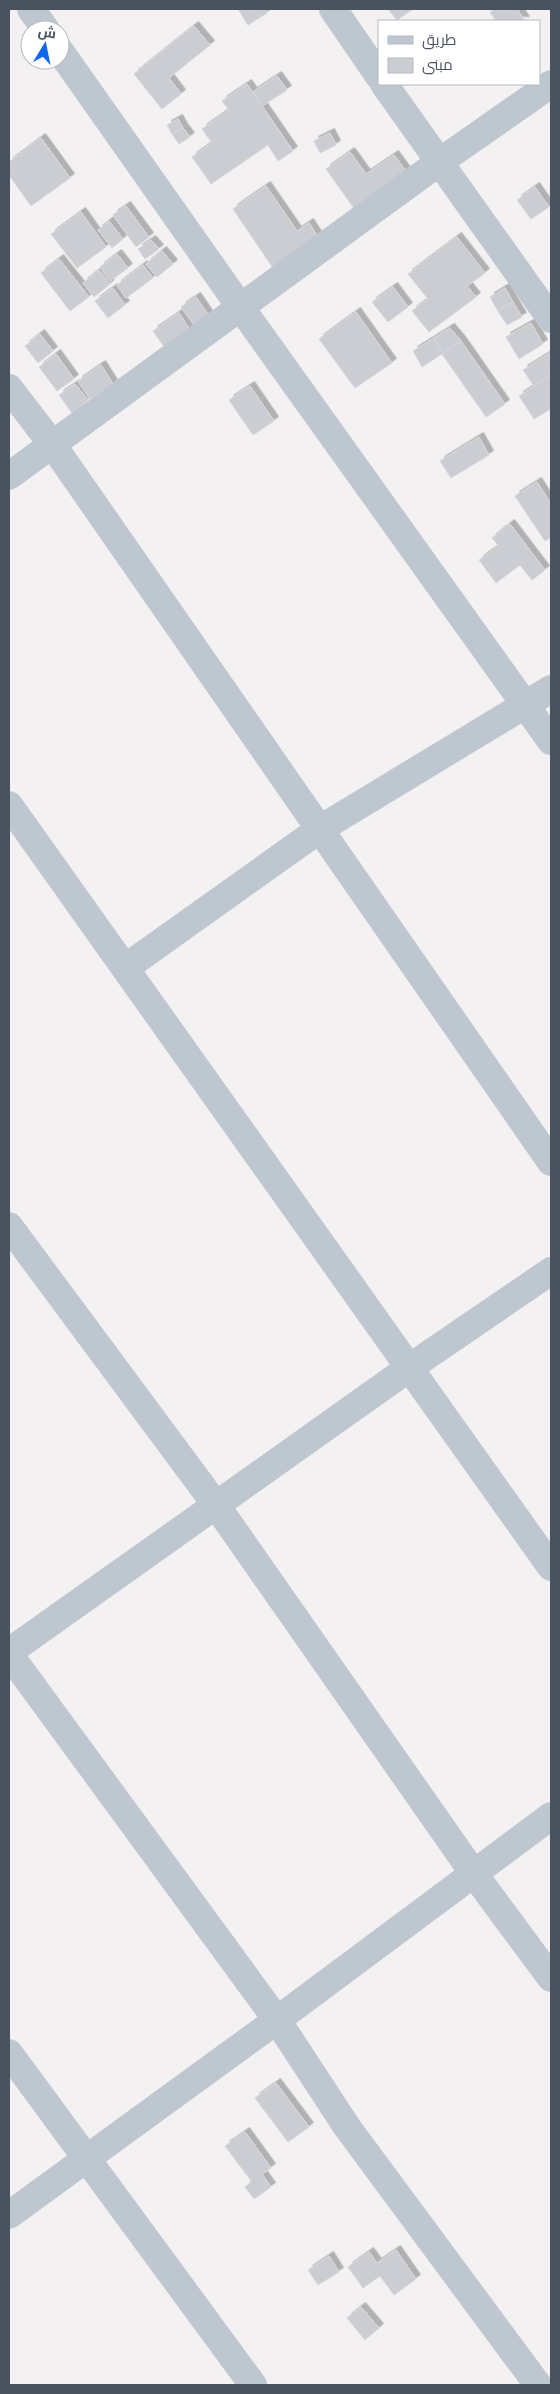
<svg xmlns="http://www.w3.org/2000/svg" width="560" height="2394" font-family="'PT Sans',Cairo,sans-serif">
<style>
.building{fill:#cbcdd3;stroke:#d5d7dc;filter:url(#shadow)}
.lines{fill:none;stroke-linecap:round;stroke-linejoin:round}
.minor{stroke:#bec7d0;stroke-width:28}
</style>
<defs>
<filter id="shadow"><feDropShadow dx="4.5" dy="-4.5" stdDeviation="0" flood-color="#0004"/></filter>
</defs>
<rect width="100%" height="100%" fill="#f3f1f1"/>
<!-- building -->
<g class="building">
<polygon points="238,9 264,9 267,13 248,25"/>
<polygon points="388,9 413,9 397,20"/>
<polygon points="495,9 517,9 525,21 496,21 490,12"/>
<polygon points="194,26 210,45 169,78 181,94 162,109 134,74"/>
<polygon points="277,76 287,90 262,106 253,92"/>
<polygon points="247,84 293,151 278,161 268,145 211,184 192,157 212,143 202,129 229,110 222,101"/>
<polygon points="178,119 183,128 172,134 167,125"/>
<polygon points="183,128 190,137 179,144 172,134"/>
<polygon points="330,133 336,145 320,153 314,141"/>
<polygon points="41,138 70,178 31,206 9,175 9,162"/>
<polygon points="350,152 366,174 394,155 410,177 358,214 326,169"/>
<polygon points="266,186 297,231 309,223 318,237 273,268 233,209"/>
<polygon points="535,187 549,207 531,219 517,200"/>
<polygon points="126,206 149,237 136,247 113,215"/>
<polygon points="81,212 106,247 77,268 51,234"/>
<polygon points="109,221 123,239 112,248 98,230"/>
<polygon points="457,237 485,273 467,286 476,297 429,332 412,311 428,299 408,274"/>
<polygon points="151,240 159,249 145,259 138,249"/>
<polygon points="162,251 173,264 157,277 146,264"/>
<polygon points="117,254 128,268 110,281 100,267"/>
<polygon points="59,259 89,297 70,311 41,273"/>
<polygon points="143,265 153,278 126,298 117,285"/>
<polygon points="99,270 110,284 94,297 83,283"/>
<polygon points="393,287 408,307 388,322 372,302"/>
<polygon points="113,288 125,305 108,318 95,301"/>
<polygon points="505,288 513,302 498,311 490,297"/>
<polygon points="196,297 211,319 197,329 181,307"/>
<polygon points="513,302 522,317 507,325 498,311"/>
<polygon points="356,312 392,363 355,388 319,339"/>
<polygon points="179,313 190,330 165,348 153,331"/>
<polygon points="531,323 543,344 519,359 506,337"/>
<polygon points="450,328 461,341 442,354 434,338"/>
<polygon points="40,334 53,351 38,363 25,346"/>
<polygon points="434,338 442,354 422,367 413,351"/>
<polygon points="461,341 505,404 486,417 442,354"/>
<polygon points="550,353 551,375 534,386 523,370"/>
<polygon points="56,354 74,379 57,391 39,367"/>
<polygon points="101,365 113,384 90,399 78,381"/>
<polygon points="551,375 551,409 534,419 519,396"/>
<polygon points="75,384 88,400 72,413 59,395"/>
<polygon points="250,386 274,421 253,435 229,400"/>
<polygon points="479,437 489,455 451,478 440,461"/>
<polygon points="537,482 551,504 551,537 545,541 515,496"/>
<polygon points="510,524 545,570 532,580 520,565 496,583 479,560 499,546 492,538"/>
<polygon points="276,2083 309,2127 288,2142 255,2098"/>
<polygon points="245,2132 271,2168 262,2174 271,2187 254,2199 245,2187 252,2182 225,2146"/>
<polygon points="396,2250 416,2279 394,2295 380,2276 363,2288 348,2267 369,2252 377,2263"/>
<polygon points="329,2256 339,2272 318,2285 308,2270"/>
<polygon points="361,2307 379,2328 365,2340 347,2318"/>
</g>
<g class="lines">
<!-- minor -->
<g class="minor">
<polyline points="31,9 46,30"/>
<polyline points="333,9 379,76"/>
<polyline points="60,51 241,308 551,741"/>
<polyline points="384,84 551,319"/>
<polyline points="9,388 52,444 551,1162"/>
<polyline points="9,476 438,163 551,84"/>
<polyline points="9,805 551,1567"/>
<polyline points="125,968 320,829 551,689"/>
<polyline points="9,1226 216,1505 474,1874 551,1978"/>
<polyline points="9,1652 409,1368 551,1271"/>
<polyline points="9,1654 277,2020 347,2127 538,2385"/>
<polyline points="9,2053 253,2385"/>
<polyline points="9,2215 277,2020 551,1816"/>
</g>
</g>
<!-- border -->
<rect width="560" height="2394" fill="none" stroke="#48535f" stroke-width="20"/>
<!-- legend -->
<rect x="378" y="20" width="162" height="65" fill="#ffffff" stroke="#b6babf"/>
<rect x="388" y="36" width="25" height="8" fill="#bec7d0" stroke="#b6babf"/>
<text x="422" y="45" font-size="15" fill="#48535f">طريق</text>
<rect x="388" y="58" width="25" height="15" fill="#cbcdd3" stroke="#b6babf"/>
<text x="422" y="70" font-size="15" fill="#48535f">مبنى</text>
<!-- north arrow -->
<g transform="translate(45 45) rotate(10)"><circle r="24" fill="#ffffff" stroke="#b6babf"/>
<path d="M0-4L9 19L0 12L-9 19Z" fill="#1268ec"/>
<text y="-8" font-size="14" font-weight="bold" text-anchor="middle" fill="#48535f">ش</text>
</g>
</svg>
